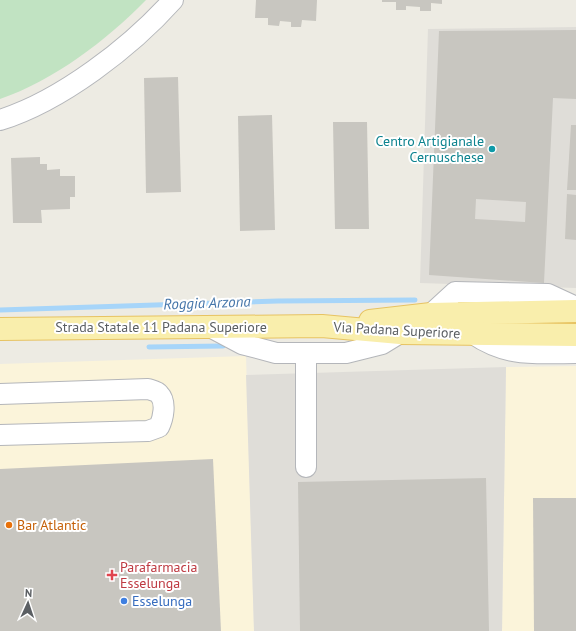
<svg xmlns="http://www.w3.org/2000/svg" width="576" height="631" font-family="'PT Sans',sans-serif">
<style>
.commercial{fill:#fbf4da}
.industrial{fill:#dfddd8}
.green{fill:#c1e3c2}
.lines{fill:none;stroke-linecap:round;stroke-linejoin:round}
.stream{stroke:#a7d5f9;stroke-width:5}
.building{fill:#c8c6c0;fill-rule:evenodd}
.minor-casing{stroke:#b4b6ba;stroke-width:22}
.major-casing{stroke:#e7c362;stroke-width:24}
.minor{stroke:#fff;stroke-width:20}
.major{stroke:#f9eeac;stroke-width:22}
.culture-dot{fill:#0f9aa8;stroke:#fff;stroke-width:1.5}
.food-dot{fill:#e8710a;stroke:#fff;stroke-width:1.5}
.health-dot{fill:#e0444e;stroke:#fff;stroke-width:1.5}
.shop-dot{fill:#3f7fe0;stroke:#fff;stroke-width:1.5}
.labels{text-anchor:middle;stroke-width:4;stroke-linejoin:round;paint-order:stroke}
.culture-label{font-size:14px;fill:#0d838f;stroke:#fff;text-anchor:end}
.street-label{font-size:14px;fill:#5b5f63;stroke:#fff}
.food-label{font-size:14px;fill:#c56008;stroke:#fff;text-anchor:start}
.health-label{font-size:14px;fill:#be3a42;stroke:#fff;text-anchor:start}
.shop-label{font-size:14px;fill:#366cbe;stroke:#fff;text-anchor:start}
.water-label{font-size:15px;font-style:italic;fill:#4676aa;stroke:#fff}
</style>
<rect width="100%" height="100%" fill="#edebe3"/>
<!-- commercial -->
<g class="commercial">
<polygon points="246,356 254,631 0,631 0,364"/>
<polygon points="576,366 576,631 502,631 506,367"/>
</g>
<!-- industrial -->
<g class="industrial">
<polygon points="576,27 576,288 420,283 428,29"/>
<polygon points="506,367 502,631 254,631 246,375"/>
</g>
<!-- green -->
<path class="green" d="M0,0H146C107,40 53,81 0,99Z"/>
<g class="lines">
<!-- stream -->
<g class="stream">
<polyline points="0,310 278,301 415,300"/>
<polyline points="149,347 223,346"/>
</g>
</g>
<!-- building -->
<g class="building">
<polygon points="256,0 317,0 316,21 302,20 301,27 291,27 291,22 280,21 279,26 268,25 268,18 255,18"/>
<polygon points="382,0 442,0 442,4 431,3 431,11 420,11 420,7 406,6 406,10 396,10 396,2 382,2"/>
<path d="M576,30V99L553,98L544,283L429,275L439,31ZM476,199L526,202L525,222L475,219Z"/>
<polygon points="178,77 181,192 146,193 144,78"/>
<polygon points="272,115 275,230 240,231 238,116"/>
<polygon points="333,122 367,122 369,229 335,229"/>
<polygon points="571,125 576,125 576,190 567,190"/>
<polygon points="40,157 40,164 47,164 47,170 60,169 60,176 75,176 75,197 70,197 70,209 41,210 42,223 13,223 11,158"/>
<polygon points="567,194 576,195 576,240 565,239"/>
<polygon points="213,459 221,631 0,631 0,469"/>
<polygon points="486,478 489,631 300,631 298,482"/>
<polygon points="533,498 576,498 576,631 534,631"/>
</g>
<g class="lines">
<defs>
<g id="minor">
<path d="M0,120C61,101 131,47 173,0"/>
<polyline points="431,314 455,292 548,294 576,307"/>
<polyline points="210,327 242,344 276,353 346,353 382,344 400,333"/>
<path d="M473,334C508,358 536,353 576,353"/>
<polyline points="306,353 306,467"/>
<path d="M0,394L148,389C151,390 157,391 159,394C167,402 163,419 159,427L148,431L0,435"/>
</g>
<g id="major">
<polyline points="370,321 431,314 576,311"/>
<polyline points="0,329 322,326 400,333 576,335"/>
</g>
</defs>
<!-- minor casing -->
<use href="#minor" class="minor-casing"/>
<!-- major casing -->
<use href="#major" class="major-casing"/>
<!-- minor -->
<use href="#minor" class="minor"/>
<!-- major -->
<use href="#major" class="major"/>
</g>
<!-- markers -->
<circle class="culture-dot" cx="492" cy="149" r="4"/>
<circle class="food-dot" cx="9" cy="525" r="4"/>
<path class="health-dot" d="M110 569h4v4h4v4h-4v4h-4v-4h-4v-4h4z"/>
<circle class="shop-dot" cx="124" cy="601" r="4"/>
<g class="labels">
<!-- culture labels -->
<g class="culture-label">
<text x="484" y="146">Centro Artigianale<tspan x="484" dy="16">Cernuschese</tspan></text>
</g>
<!-- street labels -->
<g class="street-label">
<text x="161" y="332">Strada Statale 11 Padana Superiore</text>
<text transform="translate(397 330) rotate(3)" y="5">Via Padana Superiore</text>
</g>
<!-- food labels -->
<g class="food-label">
<text x="17" y="530">Bar Atlantic</text>
</g>
<!-- health labels -->
<g class="health-label">
<text x="120" y="572">Parafarmacia<tspan x="120" dy="16">Esselunga</tspan></text>
</g>
<!-- shop labels -->
<g class="shop-label">
<text x="132" y="606">Esselunga</text>
</g>
<!-- water labels -->
<g class="water-label">
<text transform="translate(207 303) rotate(-2)" y="5">Roggia Arzona</text>
</g>
</g>
<!-- north arrow -->
<g transform="translate(28 603) rotate(3)" stroke="#ffffff" stroke-width="3" paint-order="stroke">
<path d="M0-3L7 15L0 10L-7 15Z" fill="#5b5f63"/>
<text y="-6" font-size="11" font-weight="bold" text-anchor="middle" fill="#5b5f63">N</text>
</g>
</svg>
